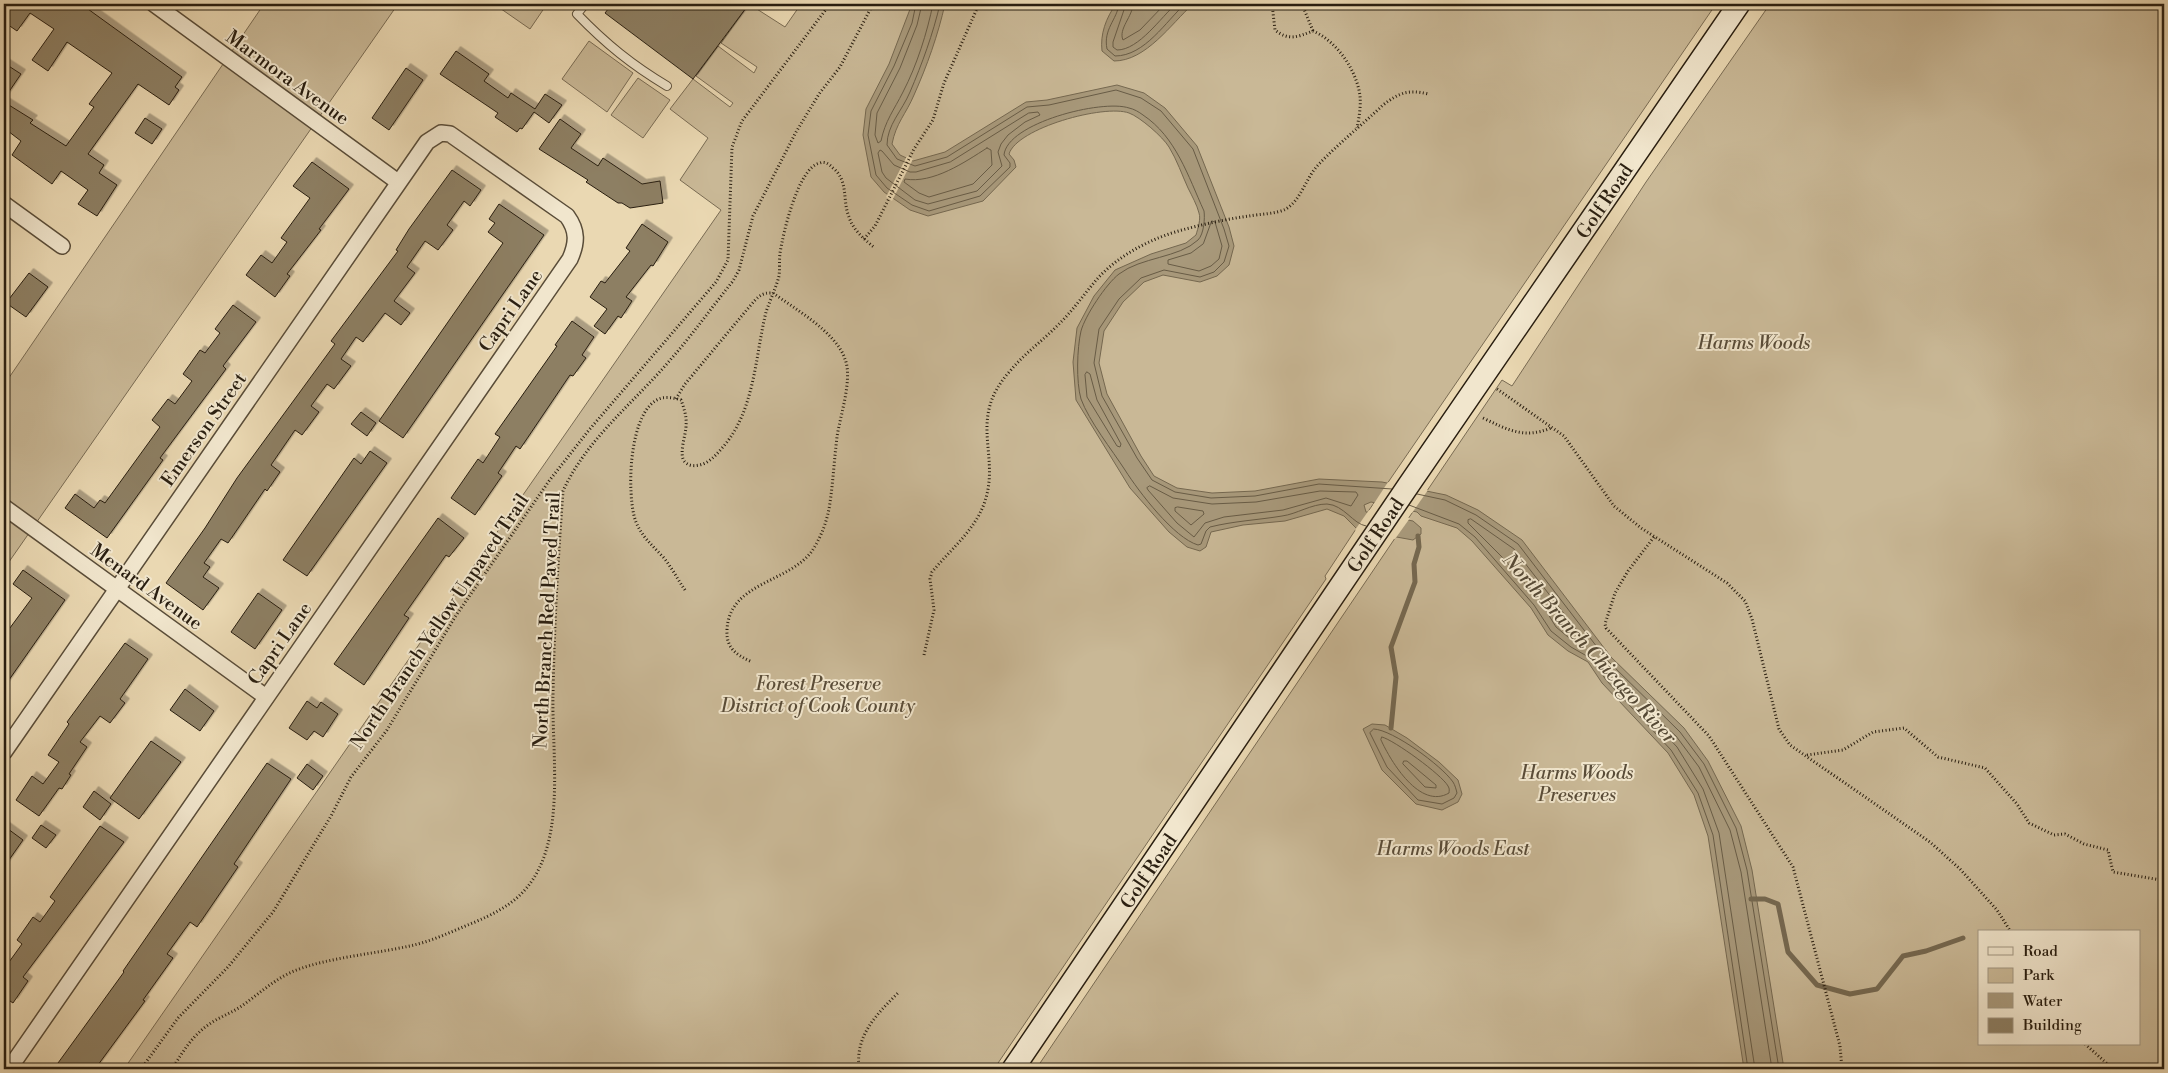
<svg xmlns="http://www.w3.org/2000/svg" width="2168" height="1073" font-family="'Libre Bodoni',serif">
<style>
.green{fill:#c9b896;stroke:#796b53;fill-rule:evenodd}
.water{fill:#a8997b;stroke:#756850}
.pier{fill:#ead8b2}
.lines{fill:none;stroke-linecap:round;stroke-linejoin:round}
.shore{stroke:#685c46;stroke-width:1}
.stream{stroke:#756850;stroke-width:5}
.building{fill:#8d7f64;stroke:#291e10;filter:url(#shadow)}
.lane-casing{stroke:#594c38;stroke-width:10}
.street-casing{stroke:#594c38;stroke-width:18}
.secondary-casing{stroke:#291e10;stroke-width:24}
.path{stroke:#291e10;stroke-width:3;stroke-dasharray:1 2.5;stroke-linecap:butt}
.lane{stroke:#f1e6cd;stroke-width:8}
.street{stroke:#f1e6cd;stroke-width:15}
.secondary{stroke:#f1e6cd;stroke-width:21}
.labels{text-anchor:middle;stroke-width:4;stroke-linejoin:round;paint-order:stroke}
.street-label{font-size:19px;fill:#291e10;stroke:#f1e6cd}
.park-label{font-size:19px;font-style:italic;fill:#594c38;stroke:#f1e6cd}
.water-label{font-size:20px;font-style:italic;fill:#554935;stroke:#f1e6cd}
</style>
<defs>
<filter id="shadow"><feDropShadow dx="4.5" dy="-4.5" stdDeviation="0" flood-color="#0004"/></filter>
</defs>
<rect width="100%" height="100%" fill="#ead8b2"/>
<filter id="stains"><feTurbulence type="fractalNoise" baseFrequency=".004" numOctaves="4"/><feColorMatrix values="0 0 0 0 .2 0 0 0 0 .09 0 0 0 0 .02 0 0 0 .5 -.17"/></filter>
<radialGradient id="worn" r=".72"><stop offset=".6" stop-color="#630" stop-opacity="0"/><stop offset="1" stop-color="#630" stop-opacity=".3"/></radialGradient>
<!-- green -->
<g class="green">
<polygon points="264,4 398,4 4,569 4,385"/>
<polygon points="494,4 547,4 530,29"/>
<polygon points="749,4 785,27 801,4 1716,4 1354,532 1325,576 1326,579 994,1069 124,1069 721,210 680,180 708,138 670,109 693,79 730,107 733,103 696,76 718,46 754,73 757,67 721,43"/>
<path d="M1770,4H2164V1069H1036L1502,380L1512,386L1646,182ZM1979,932H2139V1044H1979Z"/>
<polygon points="589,41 633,73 607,112 562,79"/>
<polygon points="638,78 670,100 643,138 611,115"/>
</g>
<!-- water -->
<g class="water">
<path d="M912,4H945C938,35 927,66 914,95C906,114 896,123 892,144L900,155L913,161L945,152L1026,102L1047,100L1117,85L1144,93L1165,108L1197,146L1229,227L1234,246L1229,265L1217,276L1200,282L1163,275L1144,282L1123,302L1104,331L1099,363L1107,394L1141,456L1154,476L1177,488L1212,493L1255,491L1319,479L1382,482L1446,495L1478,510L1522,540L1611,657L1684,728L1708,761L1741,826L1752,870L1784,1069H1744L1708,836L1694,795L1668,753L1602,683L1588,662L1568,651L1548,635L1531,608L1472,541L1457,528L1421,516L1417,512L1371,502L1364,505L1366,512L1413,521L1421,528V534L1413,540L1358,530L1344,516L1327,509L1285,521L1243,525L1211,532L1206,547L1200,551L1187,547L1169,532L1130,488L1076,400L1073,362L1077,328L1094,296L1115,270L1151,254L1186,243L1196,235C1198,228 1201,219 1199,213C1197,205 1192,196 1188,188C1182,175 1177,160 1169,147C1163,137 1140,117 1129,113C1104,104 1017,128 1009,154L1014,160L1016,167L983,201L928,216L910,210L884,192L871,177L863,135L866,109L889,64Z"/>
<path d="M1116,4H1193C1171,24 1146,61 1114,61L1102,51C1100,34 1106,18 1116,4Z"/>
<polygon points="1372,724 1385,725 1407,738 1439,762 1458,780 1462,794 1458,802 1442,810 1416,804 1382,770 1363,729"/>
</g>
<!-- pier -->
<g class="pier">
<polygon points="907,156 913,159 892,201 886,197"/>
<polygon points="1388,482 1428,490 1412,513 1373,505"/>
<polygon points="1369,510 1410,518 1395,539 1357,532 1355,530"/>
</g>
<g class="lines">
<!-- shore -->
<g class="shore">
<path d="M916,4L912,23L894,66L871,111L868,135L876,175L887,188L912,205L929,211L980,196L1010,167V163L1004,155C1007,123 1102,99 1129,108C1134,109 1139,112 1143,115C1176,137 1188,176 1204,211C1205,218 1204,234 1198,240C1179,258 1141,257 1119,274C1106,284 1085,316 1081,331C1077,348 1076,382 1081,399C1089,421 1112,450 1125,470C1139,492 1174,538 1198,545L1201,544L1206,531L1210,527C1234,521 1258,520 1282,516C1297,514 1311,504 1327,504C1344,505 1353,524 1366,526"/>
<path d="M922,4L917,25L900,68L877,113L875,135L878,143L881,141C885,121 894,110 903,92C917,65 927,33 933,4"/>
<path d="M940,4C933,34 922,64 910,92C902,111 887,125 887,145L897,159L915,166L947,157L1027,107L1049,105L1116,90L1141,98L1161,111L1193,149L1224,229L1229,246L1224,262L1214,272L1200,277L1164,270L1141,278L1119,299L1099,329L1094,363L1102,396L1137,458L1152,480L1175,492L1211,498L1255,496L1319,484L1392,489"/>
<path d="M1119,4C1117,20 1103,29 1107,49L1115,56C1145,56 1166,21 1185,4"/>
<path d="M1126,4L1113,42V47L1117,50C1139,50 1161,17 1176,4"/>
<path d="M1133,4C1133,16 1118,29 1123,40L1140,30L1165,4"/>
<polygon points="1029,113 1038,112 1040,115 1025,122 1008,135 1001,144 998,152 1002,166 977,191 928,204 915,200 886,178 882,172 878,153 880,150 882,151 894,165 910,172 916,172 950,162"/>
<path d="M987,148L991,150L992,165L973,184L929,197L919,193L904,182L905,179C933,184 965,162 987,148Z"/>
<polygon points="1212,221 1215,222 1222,246 1219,259 1211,266 1199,271 1168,264 1168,260 1191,253 1203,244"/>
<polygon points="1087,372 1090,374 1097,400 1121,444 1120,447 1117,446 1087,397 1085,375"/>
<polygon points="1150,486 1173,498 1212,504 1256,502 1320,491 1356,492 1358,495 1351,506 1326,498 1283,510 1224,517 1205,523 1194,537 1177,523 1148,490 1147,488"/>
<polyline points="1417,494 1445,500 1476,515 1518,544 1607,660 1680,732 1704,764 1736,828 1747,870 1779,1069"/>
<polyline points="1409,505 1459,524 1475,537 1534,605 1551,631 1571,647 1592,659 1606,680 1671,750 1698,793 1713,835 1748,1069"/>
<polygon points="1178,507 1203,511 1204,514 1191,525 1175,511 1175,508"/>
<polygon points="1471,519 1514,549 1586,642 1586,646 1574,642 1556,627 1540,601 1503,558 1468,523 1468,520"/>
<path d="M1374,729C1393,730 1441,765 1453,782C1455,785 1456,789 1457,793L1454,798L1442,804L1418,800L1387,767L1370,733Z"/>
<path d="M1382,737C1394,740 1442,775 1448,786C1450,789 1449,791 1449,793C1420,810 1391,762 1381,740Z"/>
<polygon points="1404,761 1407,761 1436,785 1436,788 1425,787 1403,764"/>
<polyline points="1755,1069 1719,833 1703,789 1677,747 1651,719 1652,715 1676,736 1699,767 1730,830 1741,872 1772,1069"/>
</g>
<!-- stream -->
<g class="stream">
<polyline points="1391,728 1396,677 1391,647 1415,582 1414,564 1419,547 1418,536"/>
<polyline points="1751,899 1765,899 1778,904 1788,952 1817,985 1850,994 1877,989 1903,956 1926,951 1963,938"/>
</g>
</g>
<!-- building -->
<g class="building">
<polygon points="13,4 81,4 182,77 175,87 179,90 169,105 138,84 88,154 104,165 99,173 117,185 97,216 78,204 88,190 61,171 52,184 12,155 21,141 4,128 4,102 33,120 30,123 66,146 94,107 89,104 112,73 67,42 48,71 32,60 54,29 30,13 17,31 4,22 4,18"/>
<polygon points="612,4 749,4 693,79 605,13"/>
<polygon points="456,51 489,74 484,81 508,98 511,93 535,109 545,94 562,105 549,123 534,112 522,129 520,128 517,132 495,117 498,113 440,74"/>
<polygon points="4,63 21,74 4,99"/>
<polygon points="406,68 423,80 389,130 372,118"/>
<polygon points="145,118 162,129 152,144 135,133"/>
<polygon points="560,119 581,134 571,148 598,166 603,158 642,184 660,181 663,203 630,208 622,203 618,203 586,182 588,180 539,149"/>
<polygon points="312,162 349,189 319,229 321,230 287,274 290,276 275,297 246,275 261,255 272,263 287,242 281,238 310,198 293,186"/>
<polygon points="452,170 481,190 470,206 464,201 447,225 453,230 438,250 425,241 407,267 415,273 394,301 410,313 401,325 385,313 363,342 356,337 341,359 351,366 334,389 327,384 311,406 319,412 302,435 295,430 271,465 280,472 267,491 265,489 228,543 221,539 204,563 210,567 203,577 219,588 203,610 166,583 205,528 237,478 335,344 331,341 398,251 396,250 409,229"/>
<polygon points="499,204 544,235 403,438 379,421 503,243 488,232 495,223 489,219"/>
<polygon points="642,224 668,242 653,266 651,265 626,297 632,301 621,318 618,316 605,334 594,326 607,309 590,297 601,281 605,283 630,251 626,248"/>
<polygon points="29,273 48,287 26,317 6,303"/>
<polygon points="233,305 256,322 223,366 226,369 160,458 163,460 107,538 65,508 75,494 94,508 100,500 105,503 160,427 152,420 168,399 175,404 192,381 183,374 200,350 205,353 220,333 215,329"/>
<polygon points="572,321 594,337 582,355 586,358 573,376 570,375 520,449 516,446 498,473 502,476 475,515 451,498 478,459 483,463 500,437 495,434 557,346 555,345"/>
<polygon points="361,412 376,423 367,436 351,424"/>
<polygon points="370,451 387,463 307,576 283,560 354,458 361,464"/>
<polygon points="438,518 464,538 449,557 446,555 404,615 409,618 364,685 334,664"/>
<polygon points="23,570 65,600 4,687 4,636 32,598 13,584"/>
<polygon points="258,593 282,610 255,649 231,632"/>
<polygon points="125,643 148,659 120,699 125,703 110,723 100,716 80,742 87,747 69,774 71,775 62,789 59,788 39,816 16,800 32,776 43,784 59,762 48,755 69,724 67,722"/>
<polygon points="185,689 214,711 200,731 170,710"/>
<polygon points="307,701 317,708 321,702 338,714 323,737 314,731 307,740 289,728"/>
<polygon points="151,741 181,762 139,819 110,798"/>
<polygon points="267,763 291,779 234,864 238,867 197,927 190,922 167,954 173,958 143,1000 145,1001 95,1069 67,1069 58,1063 124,972 123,971"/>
<polygon points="307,764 323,776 313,790 297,778"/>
<polygon points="94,791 111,804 100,820 83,807"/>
<polygon points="41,825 56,835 46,848 32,838"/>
<polygon points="4,826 23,840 4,867"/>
<polygon points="100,826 124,842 23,977 28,981 13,1003 4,997 4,969 22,944 17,940 33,917 40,922 55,901 50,897"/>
</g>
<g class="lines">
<defs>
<path id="lane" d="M585,4L577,14C606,44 632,65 667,86"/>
<g id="street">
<polyline points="154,4 398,182"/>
<polyline points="4,204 62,246"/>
<polyline points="4,507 266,697"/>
<path d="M4,752L427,142L441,133L450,134L567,216C578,231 577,243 570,259L9,1069"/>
</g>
<polyline id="secondary" points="1013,1069 1408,486 1739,4"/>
</defs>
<!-- lane casing -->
<use href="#lane" class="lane-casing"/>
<!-- street casing -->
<use href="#street" class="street-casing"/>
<!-- secondary casing -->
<use href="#secondary" class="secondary-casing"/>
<!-- path -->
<g class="path">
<path d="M1272,4L1275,30C1289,41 1297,37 1313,31C1337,41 1357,71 1360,96C1361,107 1359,118 1357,128"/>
<polyline points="1302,4 1313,31"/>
<polyline points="864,239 875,226 914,149 933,120 944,83 979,4"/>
<polyline points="1497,389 1564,436 1614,506 1641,528 1727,583 1745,601 1752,619 1779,729 1790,745 1930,842 1960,869 1997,910 2011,932"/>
<path d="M676,399L685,384L750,306C757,298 761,292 773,293C795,309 836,332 845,359C853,379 840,416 837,437C834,461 833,485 829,509C826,524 820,539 812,551C789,583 729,582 727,630C726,649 737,655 752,662"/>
<path d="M1483,418C1508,430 1524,439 1551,428"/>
<polyline points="1654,537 1628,571 1615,593 1605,624 1606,628 1709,736 1793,867 1840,1046 1842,1069"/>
<path d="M685,590C678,580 672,568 664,558C653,546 642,537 636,522C626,497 628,406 662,398C668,397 675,398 681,400C684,408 687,417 686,426C686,435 678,455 685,462C690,467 697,466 703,464C711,461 717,454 723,447C755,410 755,357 766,312C770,300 776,288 779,276C780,269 779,261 780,253C783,234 798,167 820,163C825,161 829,164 833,168C849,181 842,200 849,217C853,230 865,240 875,248"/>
<path d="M924,655L934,610L930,579L932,572C950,550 974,531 984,504C1002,455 966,420 1010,371C1024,354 1041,342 1056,327C1072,312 1084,294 1098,278C1119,255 1152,238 1182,230C1204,224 1227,219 1249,216C1260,214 1276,214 1286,209C1302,199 1306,177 1319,164C1339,143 1362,125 1383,105C1399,93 1408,89 1428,94"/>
<polyline points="1807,755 1843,750 1873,732 1904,728 1938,757 1985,768 2017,804 2029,823 2054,835 2065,834 2084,844 2108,850 2113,872 2161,880 2164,891"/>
<polyline points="2085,1044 2113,1069"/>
<polyline points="141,1069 178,1018 228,967 273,912 331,816 351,777 387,730 455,617 549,481 589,430 716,282 728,260 732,147 742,121 830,4"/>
<path d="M172,1069C182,1053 192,1036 208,1025C219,1017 232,1013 243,1005C260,993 275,979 294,971C329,957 376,954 414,945C435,940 455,930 475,922C510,907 532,892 545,854C561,807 552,744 553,695C554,627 558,559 563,491C587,438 635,402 671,359C693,334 712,307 733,281L739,270L753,216L796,132L819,94L840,67L873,4"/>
<path d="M859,1069C855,1035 877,1014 899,992"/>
</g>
<!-- lane -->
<use href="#lane" class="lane"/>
<!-- street -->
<use href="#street" class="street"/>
<!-- secondary -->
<use href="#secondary" class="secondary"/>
</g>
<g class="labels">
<!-- street labels -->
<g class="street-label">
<text transform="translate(288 77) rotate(36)" y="7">Marmora Avenue</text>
<text transform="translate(1604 201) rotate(-56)" y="7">Golf Road</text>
<text transform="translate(510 310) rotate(-55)" y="7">Capri Lane</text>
<text transform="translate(203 429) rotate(-55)" y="7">Emerson Street</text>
<text transform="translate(1375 535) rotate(-56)" y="7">Golf Road</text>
<text transform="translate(147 586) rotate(36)" y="7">Menard Avenue</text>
<text transform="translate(546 620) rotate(-87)" y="7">North Branch Red Paved Trail</text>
<text transform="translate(439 621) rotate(-56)" y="7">North Branch Yellow Unpaved Trail</text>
<text transform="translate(279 643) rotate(-55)" y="7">Capri Lane</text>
<text transform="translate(1148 871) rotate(-56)" y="7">Golf Road</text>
</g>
<!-- park labels -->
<g class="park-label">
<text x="1754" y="349">Harms Woods</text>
<text x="818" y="690">Forest Preserve<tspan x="818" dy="22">District of Cook County</tspan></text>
<text x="1577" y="779">Harms Woods<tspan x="1577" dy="22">Preserves</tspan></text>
<text x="1453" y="855">Harms Woods East</text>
</g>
<!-- water labels -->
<g class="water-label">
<text transform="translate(1590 648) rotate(48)" y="7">North Branch Chicago River</text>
</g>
</g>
<!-- margin -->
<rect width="2168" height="1073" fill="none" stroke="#ead8b2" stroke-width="20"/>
<rect x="5" y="5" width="2158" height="1063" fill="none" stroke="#291e10" stroke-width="2.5"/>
<rect x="10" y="10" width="2148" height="1053" fill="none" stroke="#291e10"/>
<!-- legend -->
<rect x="1978" y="930" width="162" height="115" fill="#f1e6cd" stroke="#a19681"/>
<rect x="1988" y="947" width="25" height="8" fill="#f1e6cd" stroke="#a19681"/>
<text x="2023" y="956" font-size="15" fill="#291e10">Road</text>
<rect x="1988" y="968" width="25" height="15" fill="#c9b896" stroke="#a19681"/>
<text x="2023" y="980" font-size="15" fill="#291e10">Park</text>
<rect x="1988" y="993" width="25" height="15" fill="#a8997b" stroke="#a19681"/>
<text x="2023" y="1006" font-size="15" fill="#291e10">Water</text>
<rect x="1988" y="1018" width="25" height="15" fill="#8d7f64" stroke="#a19681"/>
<text x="2023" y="1030" font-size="15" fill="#291e10">Building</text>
<rect width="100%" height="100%" filter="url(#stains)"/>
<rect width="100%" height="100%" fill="url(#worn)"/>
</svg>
